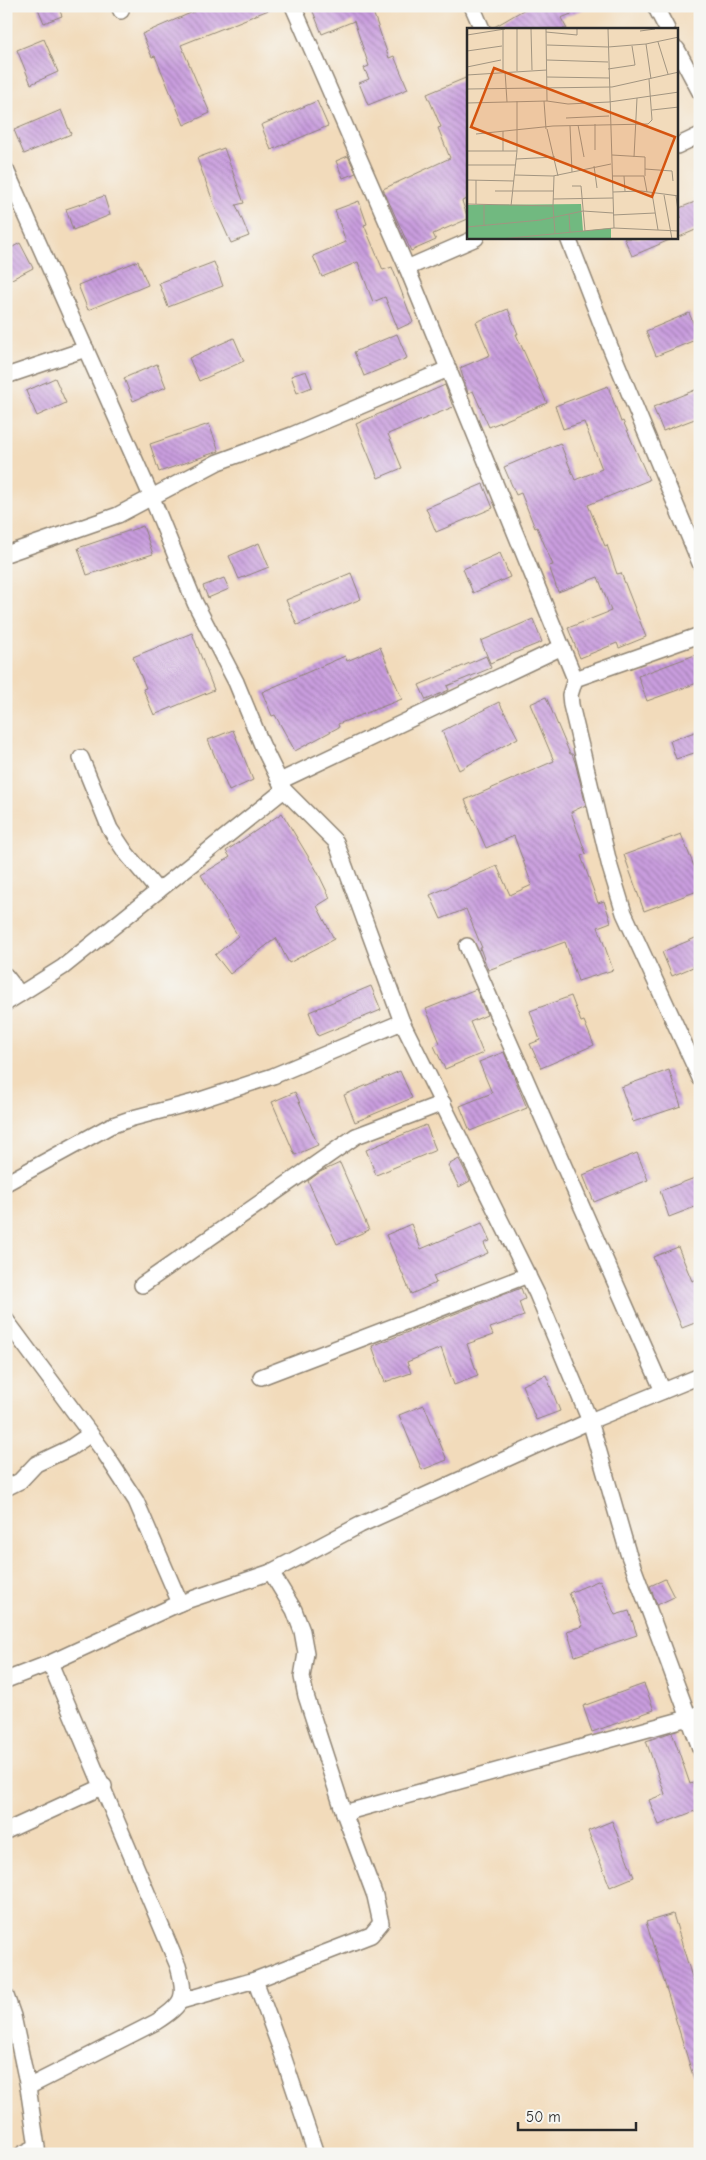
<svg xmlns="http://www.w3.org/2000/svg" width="706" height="2160" font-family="'Comic Neue',sans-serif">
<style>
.building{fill:url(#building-back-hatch)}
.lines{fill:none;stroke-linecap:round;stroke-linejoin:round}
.street-casing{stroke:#8e8373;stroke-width:18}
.street{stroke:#fff;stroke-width:15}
.inset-road{fill:none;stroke:#a29581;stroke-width:1}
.view{fill:#d5540f;fill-opacity:0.15;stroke:#d5540f;stroke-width:2.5}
.inset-edge{fill:none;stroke:#2b2b2b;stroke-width:2.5}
</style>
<defs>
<pattern id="building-back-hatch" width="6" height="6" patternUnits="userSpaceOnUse" patternTransform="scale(1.25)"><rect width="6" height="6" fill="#c99dde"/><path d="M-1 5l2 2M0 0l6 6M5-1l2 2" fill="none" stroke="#a380b4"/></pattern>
</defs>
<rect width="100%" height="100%" fill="#f6f6f2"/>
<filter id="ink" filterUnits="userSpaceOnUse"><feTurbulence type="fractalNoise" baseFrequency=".02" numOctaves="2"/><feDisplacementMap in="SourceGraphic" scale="10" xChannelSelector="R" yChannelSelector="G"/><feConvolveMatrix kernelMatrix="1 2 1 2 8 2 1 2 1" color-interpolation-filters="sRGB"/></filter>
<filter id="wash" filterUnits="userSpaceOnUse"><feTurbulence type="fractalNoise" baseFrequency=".0096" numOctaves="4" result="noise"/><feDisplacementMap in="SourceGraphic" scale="20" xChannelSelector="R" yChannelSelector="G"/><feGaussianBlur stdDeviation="1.12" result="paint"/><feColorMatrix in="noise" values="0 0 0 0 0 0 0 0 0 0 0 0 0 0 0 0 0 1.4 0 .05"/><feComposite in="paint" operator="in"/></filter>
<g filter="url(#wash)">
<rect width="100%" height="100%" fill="#f2dbbb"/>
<g id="blocks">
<!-- building -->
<g class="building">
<polygon points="37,6 58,6 62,16 44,23"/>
<polygon points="207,6 276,7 181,45 210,113 184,125 155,56 152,57 142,34"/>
<polygon points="319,6 371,6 389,58 394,56 408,89 368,105 359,83 369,79 364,68 369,66 354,21 322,34 312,9"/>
<polygon points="530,6 589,6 589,7 561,18 567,29 491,29"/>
<polygon points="44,39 58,72 31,84 17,50"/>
<polygon points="468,77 468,199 462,201 468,219 433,234 436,240 411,251 383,189 450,158 438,128 441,127 427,94"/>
<polygon points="317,101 328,126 271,150 261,125"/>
<polygon points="61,110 71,134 24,154 14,130"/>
<polygon points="224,148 244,203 236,205 249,236 231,243 217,212 197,158"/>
<polygon points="348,156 356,173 343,178 336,161"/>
<polygon points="104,196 110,215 73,230 66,209"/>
<polygon points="700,200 700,228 677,238 677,209"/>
<polygon points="359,201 367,224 364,225 383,270 392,267 413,322 398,329 385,297 373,302 358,262 322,277 313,256 346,242 335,210"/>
<polygon points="624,238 674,238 632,256"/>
<polygon points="20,243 33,268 6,282 6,251"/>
<polygon points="138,261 148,285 88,310 78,285"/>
<polygon points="214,262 223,286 168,307 159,283"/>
<polygon points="508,309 518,334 516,334 547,403 489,427 473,391 468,393 460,368 490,355 476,322"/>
<polygon points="689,313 700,338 656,356 646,331"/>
<polygon points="397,334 407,358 364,376 354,352"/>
<polygon points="234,338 244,361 199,381 189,358"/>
<polygon points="157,364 166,387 133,401 124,378"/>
<polygon points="306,371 312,387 297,393 291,376"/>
<polygon points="55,378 66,403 37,416 26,391"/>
<polygon points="445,385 453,407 388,434 402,468 378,478 356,424"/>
<polygon points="608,386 621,422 623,421 649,480 588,505 605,546 607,545 617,574 621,573 646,637 619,648 617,643 580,658 568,628 611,611 598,577 558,592 549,566 553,565 537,527 535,528 521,493 516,495 504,467 560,443 575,480 602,469 584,422 563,429 555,406"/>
<polygon points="700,388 700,417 663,431 653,407"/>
<polygon points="209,424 219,451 159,472 150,444"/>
<polygon points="483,484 493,508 436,532 426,508"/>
<polygon points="143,526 153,554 87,575 78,548"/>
<polygon points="259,543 269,567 239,579 229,556"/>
<polygon points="500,553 510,577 473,593 463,569"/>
<polygon points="351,573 361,599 297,625 286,600"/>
<polygon points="224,578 229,589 208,598 203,586"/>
<polygon points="533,619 542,642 490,663 481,641"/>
<polygon points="192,633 214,690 154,715 143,689 146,688 133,657"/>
<polygon points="380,647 402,699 338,724 339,727 295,751 275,715 272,716 262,692 345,656 347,661"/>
<polygon points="695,655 700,668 700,682 647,701 638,676"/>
<polygon points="486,656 491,668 447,686 449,690 426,700 419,685"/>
<polygon points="546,697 570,754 572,754 575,762 586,805 571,812 586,854 581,856 598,903 604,901 611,922 598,927 613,970 578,981 565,942 488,970 480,948 482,948 466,909 441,919 430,895 497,866 510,895 532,885 514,836 486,848 465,800 554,761 530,704"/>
<polygon points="499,702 518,738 459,770 442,731"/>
<polygon points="233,730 253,780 229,791 208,740"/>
<polygon points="700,730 700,751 676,759 670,741"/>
<polygon points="282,813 317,871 330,898 317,906 334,939 289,963 276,938 230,974 215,955 238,936 201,875 230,857 226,851"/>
<polygon points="681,834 700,881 700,890 644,911 624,855"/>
<polygon points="700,936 700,964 672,976 662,952"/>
<polygon points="371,986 381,1010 318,1036 309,1012"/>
<polygon points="476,989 487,1015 470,1022 483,1053 445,1069 434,1046 440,1043 426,1009"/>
<polygon points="571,996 581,1022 584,1021 594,1045 541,1068 530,1044 540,1040 530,1011"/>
<polygon points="504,1052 527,1108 470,1131 460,1106 492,1093 479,1062"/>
<polygon points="669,1070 681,1106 633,1122 621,1087"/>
<polygon points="400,1071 412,1098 355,1122 344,1095"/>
<polygon points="295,1092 318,1145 295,1155 272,1102"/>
<polygon points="426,1125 436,1150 376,1175 366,1150"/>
<polygon points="637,1153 648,1180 594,1202 583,1175"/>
<polygon points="459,1159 470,1181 459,1187 448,1165"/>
<polygon points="340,1163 369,1230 337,1244 308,1181 320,1172"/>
<polygon points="700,1176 700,1205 669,1217 660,1191"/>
<polygon points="482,1223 490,1241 484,1243 488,1253 433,1276 436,1283 411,1294 386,1235 411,1224 421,1249"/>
<polygon points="678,1247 692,1281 700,1278 700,1321 682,1328 653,1257"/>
<polygon points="521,1288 525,1299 519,1302 524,1316 490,1328 493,1335 467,1344 478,1376 454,1385 441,1348 407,1362 411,1373 385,1382 372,1346"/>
<polygon points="546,1375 560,1411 536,1420 522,1385"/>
<polygon points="424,1405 447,1460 422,1470 399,1415"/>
<polygon points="665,1579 674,1597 657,1605 650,1586"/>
<polygon points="600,1580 615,1615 629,1611 637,1635 575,1656 567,1631 583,1626 569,1593"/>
<polygon points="644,1684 654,1710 592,1732 583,1706"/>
<polygon points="672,1732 690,1784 700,1780 700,1809 659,1825 649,1800 665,1794 646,1741"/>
<polygon points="612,1821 634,1877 610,1887 588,1831"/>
<polygon points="673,1914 700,2004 700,2088 697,2089 646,1922"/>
</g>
</g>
</g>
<g filter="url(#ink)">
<use href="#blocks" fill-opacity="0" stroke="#8e8373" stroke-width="1"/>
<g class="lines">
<defs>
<g id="street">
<polyline points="119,6 121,11"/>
<polyline points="293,6 407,268 575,679 700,635"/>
<polyline points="472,6 482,29"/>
<polyline points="655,6 667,29"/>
<polyline points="677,49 700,92"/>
<polyline points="677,146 700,135"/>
<polyline points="6,170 152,498 195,603 236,682 262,745 284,790 336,842 402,1022 537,1294 590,1421 628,1553 700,1748"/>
<polyline points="568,238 611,349 700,563"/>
<polyline points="407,268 476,238"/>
<polyline points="6,376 86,349"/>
<polyline points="6,554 118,515 218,462 292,435 448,369"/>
<polyline points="575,679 570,695 571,705 610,867 624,913 700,1078"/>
<polyline points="81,758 110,829 126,853 158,891"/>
<polyline points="280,781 562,647"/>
<polyline points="467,946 663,1391"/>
<polyline points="6,976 20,994"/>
<polyline points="6,1003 63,967 284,790"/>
<polyline points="6,1183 110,1126 133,1118 194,1102 273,1076 402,1022"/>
<polyline points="142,1285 356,1136 443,1103"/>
<polyline points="6,1320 104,1452 136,1501 180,1603"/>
<polyline points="261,1377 528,1275"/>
<polyline points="6,1488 20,1481 36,1464 70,1448 89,1435"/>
<polyline points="6,1680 50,1663 180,1603 271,1572 360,1525 590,1421 700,1376"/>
<polyline points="344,1813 688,1718 700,1713"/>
<polyline points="6,1831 104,1786"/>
<polyline points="255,1980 282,2053 316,2154"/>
<polyline points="6,1996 13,2016 28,2087 38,2154"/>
<polyline points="181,2001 255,1980 371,1935 381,1923 375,1896 344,1813 306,1696 302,1677 306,1653 302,1631 294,1610 271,1572"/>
<path d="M28,2087L156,2022C184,2004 187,1997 178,1966L50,1663"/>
<polyline points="22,2154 36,2147"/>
</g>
</defs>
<!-- street casing -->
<use href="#street" class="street-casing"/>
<!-- street -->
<use href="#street" class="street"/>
</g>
</g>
<!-- overview -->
<g transform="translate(467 28)">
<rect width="211" height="211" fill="#f2dbbb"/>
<path d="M114,176L116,203L144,200V211H0V177Z" fill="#71b980"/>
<path class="inset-road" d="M36,1V43M50,1V43M64,1L65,42M141,1L147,200M173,3L188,1M79,4L110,7V1M0,7L38,1M191,14L201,46M179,16L184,51M80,17L141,19L179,16L212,9M0,23L35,18M80,32L141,34M0,39L34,32M141,41L168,37L165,18M38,43L40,74M0,47L80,42M80,49L142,50M0,61L145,59L212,44M77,73L79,101M80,73L101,76L142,74L212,64M0,75L80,73L79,1M185,82L212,79M99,90L142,88M111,97L117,129M103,98L105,144M80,101L91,148M9,106L86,98L181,96L185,92L182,51M128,122V96M0,123H50V73M36,123V103M145,127L178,129V148M167,129L170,70M49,131L88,129M0,137H48M127,138L130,160M178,141L205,143L206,153M48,147L86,148L144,136M145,148H177L180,164M157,148L158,163M0,152L47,153M105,158H114L118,203M28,163H87M146,164L174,163L212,168M185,165L191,202M197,167L205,211M209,168L212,190M86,171L146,170M0,176L86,178L88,205M9,176V152M44,178L50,123M86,178L87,148M102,186L103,204M146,187L188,185M17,198V177M0,199L74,192L116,183L146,185M34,211L147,200L212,203"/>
<path class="view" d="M27,40L208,109L185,169L4,99Z"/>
<rect width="211" height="211" class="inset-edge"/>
</g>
<!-- margin -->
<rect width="706" height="2160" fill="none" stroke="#f6f6f2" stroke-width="25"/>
<!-- scale -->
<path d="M518 2122v8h118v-8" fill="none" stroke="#2b2b2b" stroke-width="2.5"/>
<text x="526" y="2122" font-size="15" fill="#2b2b2b" stroke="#f6f6f2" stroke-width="4" paint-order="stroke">50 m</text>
</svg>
